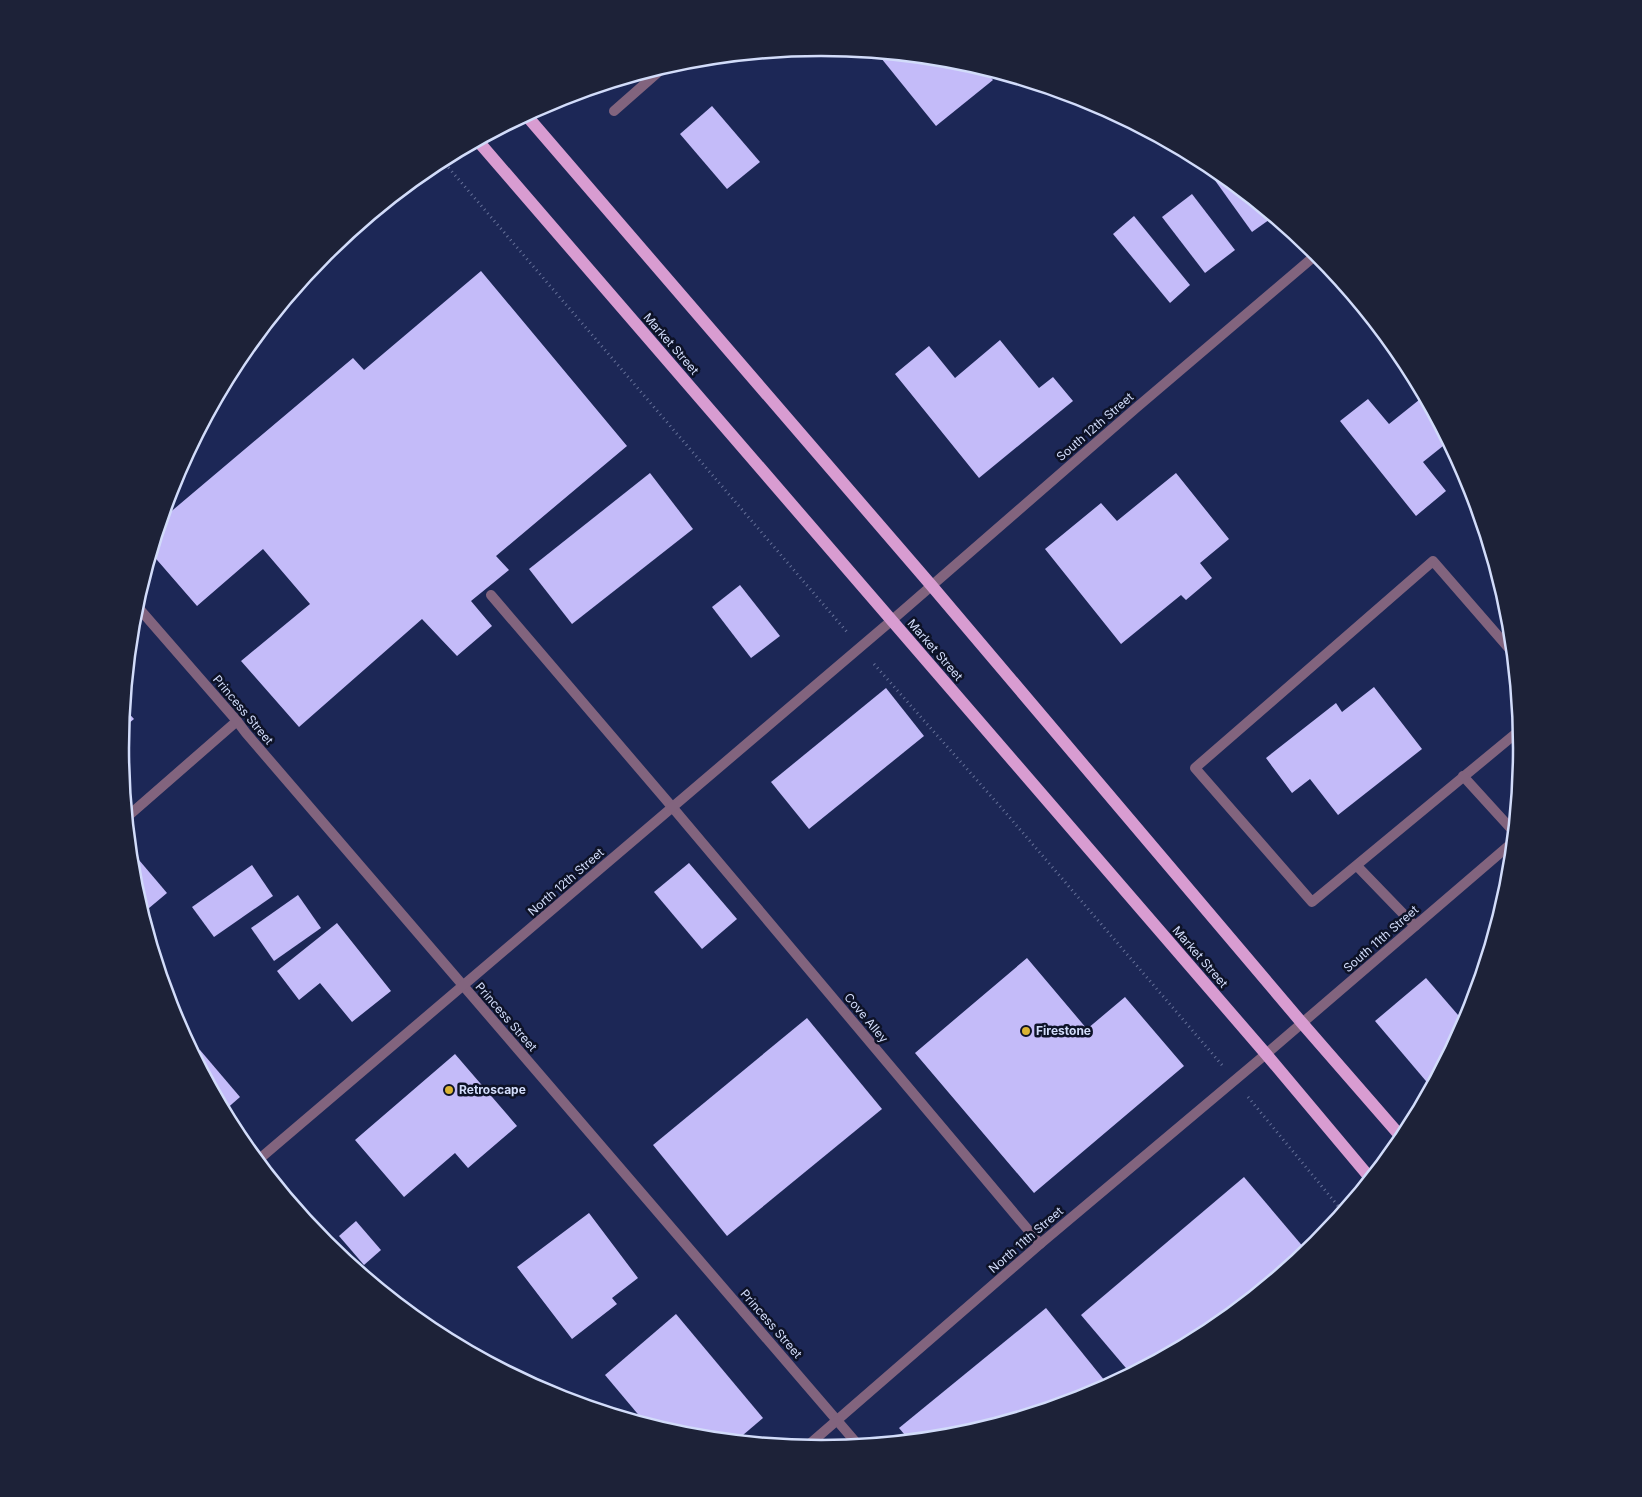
<svg xmlns="http://www.w3.org/2000/svg" width="1642" height="1497" font-family="Inter,sans-serif">
<style>
.building{fill:#c4bbf9}
.lines{fill:none;stroke-linecap:round;stroke-linejoin:round}
.path{stroke:#667199;stroke-width:3;stroke-dasharray:1 4;stroke-linecap:butt}
.lane{stroke:#82647e;stroke-width:10}
.street{stroke:#82647e;stroke-width:10}
.primary{stroke:#d89cd1;stroke-width:12}
.poi-dot{fill:#dab333;stroke:#0d1227;stroke-width:2}
.labels{text-anchor:middle;stroke-width:5;stroke-linejoin:round;paint-order:stroke}
.street-label{font-size:12px;fill:#d2dcfa;stroke:#0d1227}
.poi-label{font-size:12px;font-weight:bold;fill:#d2dcfa;stroke:#0d1227;text-anchor:start}
.rim{fill:none;stroke:#d2dcfa;stroke-width:2.5}
</style>
<rect width="100%" height="100%" fill="#1c2756"/>
<!-- building -->
<g class="building">
<polygon points="877,53 958,61 983,69 993,80 936,126"/>
<polygon points="712,106 760,162 727,189 680,134"/>
<polygon points="1221,174 1273,217 1252,232 1214,179"/>
<polygon points="1192,194 1235,250 1205,273 1162,217"/>
<polygon points="1134,216 1190,285 1170,303 1113,234"/>
<polygon points="481,271 627,446 496,556 509,570 471,601 492,626 457,656 422,619 299,727 241,661 310,604 263,549 197,606 151,553 161,520 353,358 364,370"/>
<polygon points="1000,340 1039,388 1053,377 1073,401 979,478 895,374 929,346 955,378"/>
<polygon points="1424,396 1448,442 1423,462 1446,491 1416,516 1340,421 1368,399 1389,424"/>
<polygon points="650,473 693,529 572,624 529,569"/>
<polygon points="1176,473 1229,539 1200,563 1212,578 1186,600 1181,595 1121,644 1045,549 1101,503 1117,521"/>
<polygon points="740,585 780,636 751,658 712,607"/>
<polygon points="1374,687 1422,749 1338,815 1310,779 1292,793 1266,758 1336,703 1342,712"/>
<polygon points="886,688 924,736 809,829 771,782"/>
<polygon points="124,708 134,719 122,729 124,710"/>
<polygon points="139,860 167,893 142,914 133,885 132,866"/>
<polygon points="689,863 737,919 702,949 654,892"/>
<polygon points="252,865 273,896 214,937 192,907"/>
<polygon points="298,895 321,928 274,961 251,928"/>
<polygon points="337,923 391,991 352,1022 320,983 299,1000 277,971"/>
<polygon points="1027,958 1087,1029 1125,997 1184,1066 1034,1193 915,1053"/>
<polygon points="1426,978 1465,1023 1431,1087 1375,1021"/>
<polygon points="807,1018 882,1109 727,1236 653,1145"/>
<polygon points="200,1050 240,1097 224,1111 194,1055"/>
<polygon points="455,1054 517,1126 468,1168 455,1153 404,1197 355,1140"/>
<polygon points="1244,1177 1305,1249 1206,1334 1131,1374 1081,1315"/>
<polygon points="589,1213 638,1278 612,1298 617,1304 572,1339 517,1267"/>
<polygon points="356,1221 381,1250 364,1265 339,1236"/>
<polygon points="1046,1308 1109,1386 1089,1396 957,1436 910,1441 899,1428"/>
<polygon points="676,1314 763,1418 736,1441 684,1436 647,1425 605,1375"/>
</g>
<g class="lines">
<!-- path -->
<g class="path">
<polyline points="442,160 847,632"/>
<polyline points="874,664 1005,812 1222,1065"/>
<polyline points="1248,1097 1343,1212"/>
</g>
<!-- lane -->
<g class="lane">
<polyline points="491,595 673,808 1040,1244"/>
<polyline points="1513,653 1433,561 1195,768 1312,902 1520,730"/>
<polyline points="1463,776 1514,832"/>
<polyline points="127,817 237,721"/>
<polyline points="1357,866 1415,926"/>
</g>
<!-- street -->
<g class="street">
<polyline points="614,111 664,67"/>
<polyline points="136,605 237,721 246,733 859,1446"/>
<polyline points="257,1161 891,621 1136,408 1317,254"/>
<polyline points="805,1448 1040,1244 1266,1054 1513,842"/>
</g>
<!-- primary -->
<g class="primary">
<polyline points="526,115 931,585 1302,1023 1403,1139"/>
<polyline points="478,141 1266,1054 1371,1179"/>
</g>
</g>
<!-- markers -->
<g class="poi-dot">
<circle cx="1026" cy="1031" r="5"/>
<circle cx="449" cy="1090" r="5"/>
</g>
<g class="labels">
<!-- street labels -->
<g class="street-label">
<text transform="translate(671 344) rotate(49)" y="4">Market Street</text>
<text transform="translate(1095 427) rotate(-41)" y="4">South 12th Street</text>
<text transform="translate(935 650) rotate(49)" y="4">Market Street</text>
<text transform="translate(243 710) rotate(50)" y="4">Princess Street</text>
<text transform="translate(566 882) rotate(-41)" y="4">North 12th Street</text>
<text transform="translate(1381 939) rotate(-41)" y="4">South 11th Street</text>
<text transform="translate(1200 957) rotate(49)" y="4">Market Street</text>
<text transform="translate(506 1017) rotate(49)" y="4">Princess Street</text>
<text transform="translate(866 1018) rotate(50)" y="4">Cove Alley</text>
<text transform="translate(1026 1240) rotate(-41)" y="4">North 11th Street</text>
<text transform="translate(771 1324) rotate(49)" y="4">Princess Street</text>
</g>
<!-- poi labels -->
<g class="poi-label">
<text x="1036" y="1035">Firestone</text>
<text x="459" y="1094">Retroscape</text>
</g>
</g>
<!-- crop -->
<path d="M0 0H1642V1497H0ZM129 748a692 692 0 1 1 1384 0a692 692 0 1 1-1384 0Z" fill="#1d2238" fill-rule="evenodd"/>
<path class="rim" d="M129 748a692 692 0 1 1 1384 0a692 692 0 1 1-1384 0Z"/>
</svg>
